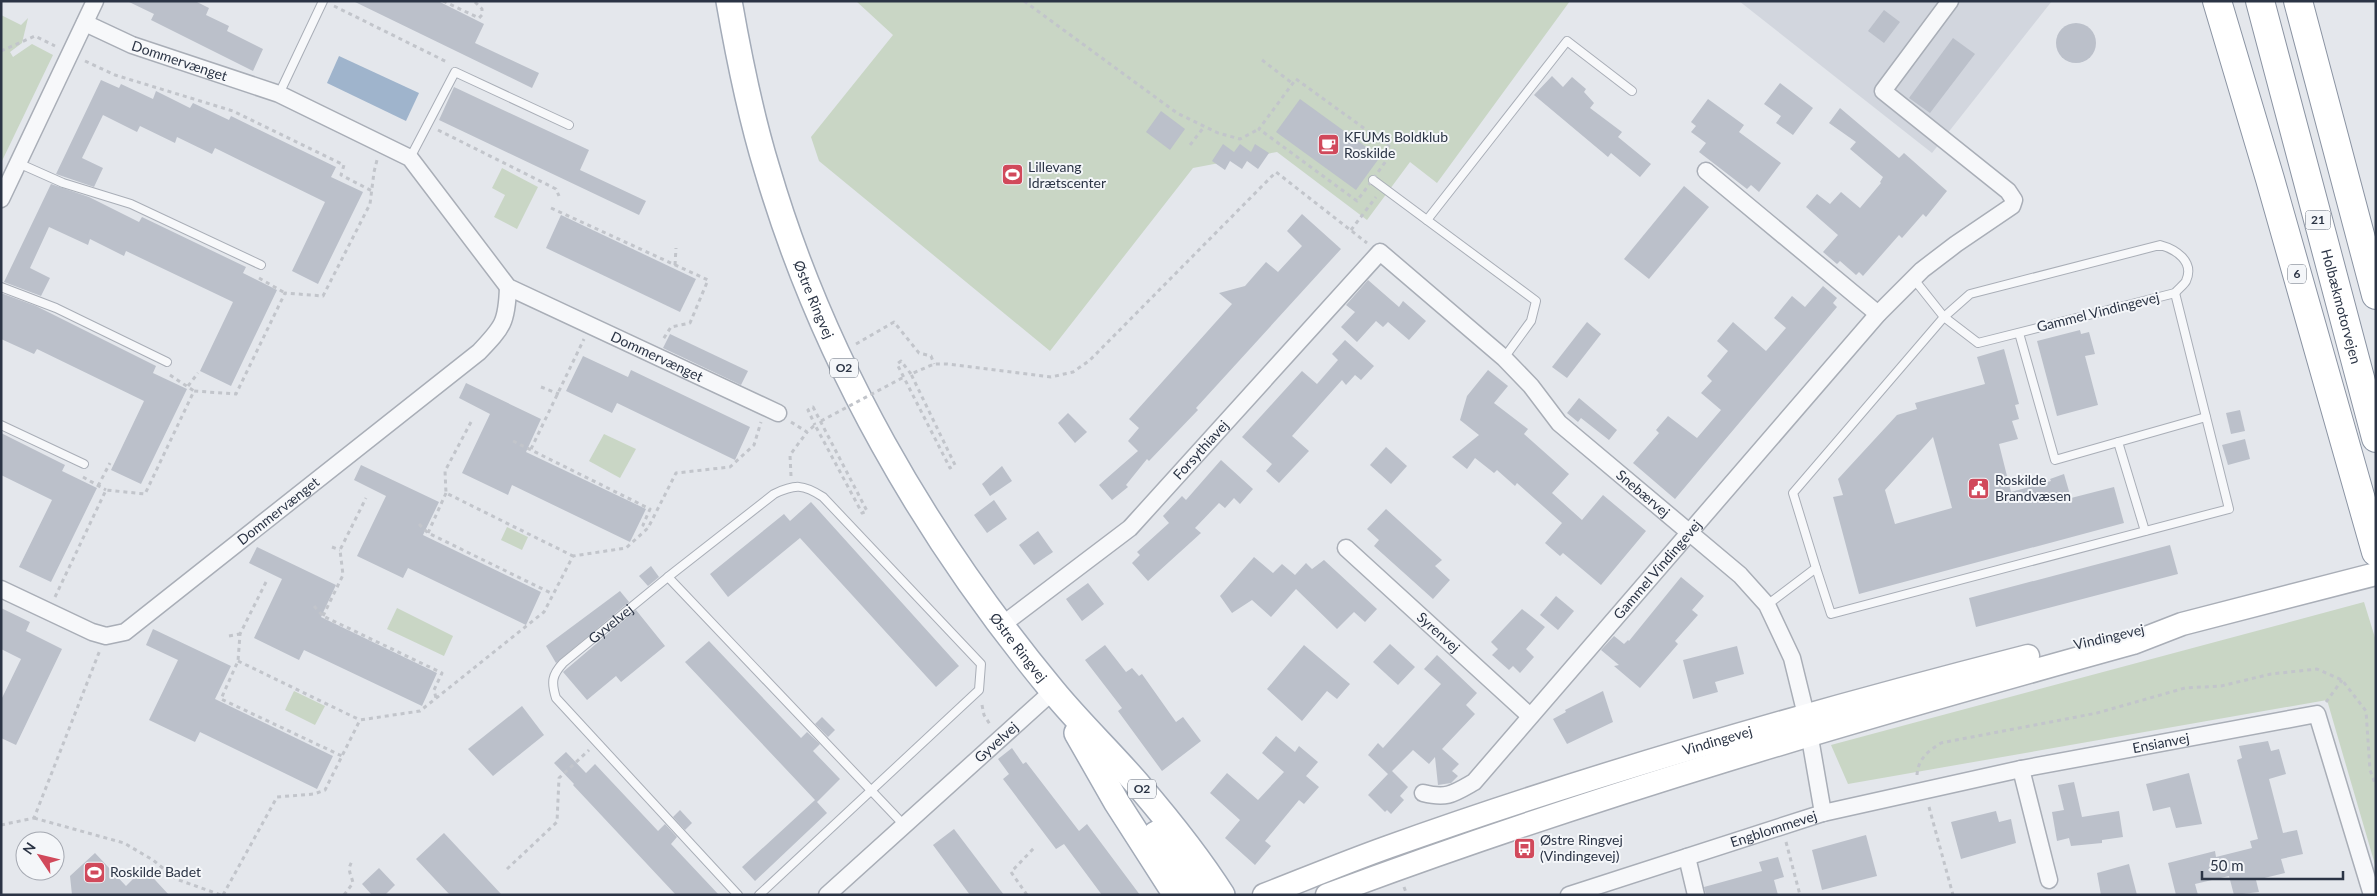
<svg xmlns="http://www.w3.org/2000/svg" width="2377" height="896" font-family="Lato,sans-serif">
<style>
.built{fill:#d2d6de}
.green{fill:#c9d6c5}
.water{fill:#9fb4cc}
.building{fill:#bbc0ca;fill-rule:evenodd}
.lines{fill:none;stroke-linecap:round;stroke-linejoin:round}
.lane-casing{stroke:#a9aeb7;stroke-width:10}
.street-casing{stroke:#a9aeb7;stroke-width:19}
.secondary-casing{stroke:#a9aeb7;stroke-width:25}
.primary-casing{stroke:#a3abb8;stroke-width:28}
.highway-casing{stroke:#8b94a3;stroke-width:30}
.path{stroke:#c2c5cb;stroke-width:3;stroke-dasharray:4 4;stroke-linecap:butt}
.lane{stroke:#f7f8fa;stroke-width:8}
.street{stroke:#f7f8fa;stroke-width:16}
.secondary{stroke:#fff;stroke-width:22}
.primary{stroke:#fff;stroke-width:25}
.highway{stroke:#fff;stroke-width:28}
.path-bridge{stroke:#c2c5cb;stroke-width:3;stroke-dasharray:4 4;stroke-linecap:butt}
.labels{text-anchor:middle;stroke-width:4;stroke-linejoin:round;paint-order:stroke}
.shield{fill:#f4f6f9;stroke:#676e7b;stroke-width:1}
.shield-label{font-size:12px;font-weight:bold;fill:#2b3445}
.street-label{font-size:14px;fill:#2b3445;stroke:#f4f6f9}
.poi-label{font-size:14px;fill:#2b3445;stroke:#f4f6f9;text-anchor:start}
</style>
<rect width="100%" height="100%" fill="#e4e7ec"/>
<!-- built -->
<polygon class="built" points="1739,1 2052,1 1932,153"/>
<!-- green -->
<g class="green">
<polygon points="856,1 1570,1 1437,183 1410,162 1367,220 1277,152 1193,168 1050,351 819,161 811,137 893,35"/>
<polygon points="1,15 21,25 28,18 22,43 10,52 13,57 32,44 53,55 1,163"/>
<polygon points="502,168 538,187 517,229 494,217 505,195 492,188"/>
<polygon points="604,434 636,449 620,478 589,461"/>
<polygon points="507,527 528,537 522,550 501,540"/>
<polygon points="2364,602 2376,641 2376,868 2327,700 1848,784 1831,745"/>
<polygon points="397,608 453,636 444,656 387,629"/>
<polygon points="294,691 325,706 315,725 285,710"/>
</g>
<!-- water -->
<polygon class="water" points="339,56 419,93 406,121 327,83"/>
<!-- building -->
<g class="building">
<polygon points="127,1 195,1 209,8 206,15 229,26 227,31 263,49 253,71 151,20 154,14"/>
<polygon points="353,1 438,1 484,24 475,43 539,73 532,88"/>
<polygon points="1884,10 1900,22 1884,43 1868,31"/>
<circle cx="2076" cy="43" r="20"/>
<polygon points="1953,38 1975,54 1930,113 1909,98"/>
<polygon points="1552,76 1563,87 1572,77 1586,89 1584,92 1594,103 1590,108 1622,132 1618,137 1651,164 1640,177 1611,153 1608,157 1534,95"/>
<polygon points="101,80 119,88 121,84 153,99 156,91 190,108 193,103 229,120 231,116 336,167 331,177 363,192 318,284 292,271 325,202 215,148 212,154 177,137 175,143 140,126 137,132 103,115 82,158 103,168 94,187 56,174"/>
<polygon points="1780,83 1813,108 1793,135 1776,123 1781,116 1764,104"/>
<polygon points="454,87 589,150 580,170 646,201 639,215 439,120"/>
<polygon points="1300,99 1380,157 1356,190 1276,132"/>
<polygon points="1708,99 1744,125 1739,132 1781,163 1759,192 1751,185 1747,189 1699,152 1706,143 1691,132 1696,126 1691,122"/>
<polygon points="1840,108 1899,158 1904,153 1947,191 1926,217 1923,214 1902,238 1899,235 1863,276 1859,272 1856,275 1840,261 1837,264 1823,252 1838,235 1806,207 1817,194 1830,204 1841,192 1860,208 1881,183 1880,182 1883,177 1850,149 1856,142 1829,123"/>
<polygon points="1161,111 1185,129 1170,150 1146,132"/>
<polygon points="1223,144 1234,152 1240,144 1251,152 1255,144 1269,153 1258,169 1247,161 1242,169 1230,161 1225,170 1212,161"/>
<polygon points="51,184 89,197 139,222 142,217 246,267 243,273 277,290 231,386 200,371 233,302 126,251 124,256 90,239 88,245 49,227 30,268 50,278 41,296 4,282"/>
<polygon points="1684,186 1709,207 1649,279 1624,259"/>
<polygon points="1302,214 1341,249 1196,408 1198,410 1149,461 1147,459 1126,485 1128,487 1112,500 1099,485 1138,451 1128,441 1139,428 1129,419 1232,304 1219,293 1245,286 1266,262 1278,272 1302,246 1287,231"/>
<polygon points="561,215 696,279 680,312 546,248"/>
<polygon points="1368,280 1399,307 1403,301 1426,321 1409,340 1388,322 1383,327 1376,321 1357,342 1341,327 1355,312 1346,305"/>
<polygon points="1823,286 1837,298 1833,303 1837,307 1675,499 1633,463 1659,433 1656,430 1668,416 1697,438 1721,410 1701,393 1712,381 1707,376 1728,351 1717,341 1733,322 1766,351 1786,328 1774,318 1792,296 1805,307"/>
<polygon points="1,293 36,306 156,366 153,373 187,389 141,484 111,470 144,401 37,349 34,354 1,339"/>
<polygon points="1587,322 1601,334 1567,378 1552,367"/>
<polygon points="2080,330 2081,334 2089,332 2095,354 2085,356 2098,405 2057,416 2037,341"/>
<polygon points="670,334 748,371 741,385 663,348"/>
<polygon points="1345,340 1374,366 1361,380 1355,375 1346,385 1342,380 1292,436 1309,451 1279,483 1266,471 1272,464 1242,437 1302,371 1317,384 1338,360 1332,354"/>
<path d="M2004,349L2019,404L2015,405L2019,419L2012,421L2018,439L1999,444L2011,492L2051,481L2050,479L2064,474L2071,498L2114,487L2124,523L1859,594L1833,497L1843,495L1838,479L1897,415L1917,409L1915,403L1985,384L1977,357ZM1933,437L1952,508L1895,524L1885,490Z"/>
<polygon points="583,356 628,377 631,370 750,427 735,460 617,403 612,413 566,391"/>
<polygon points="1488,370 1508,386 1494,403 1528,429 1524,434 1569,474 1552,493 1582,520 1603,495 1646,531 1601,585 1563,553 1560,556 1545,543 1562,523 1517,483 1515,486 1497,470 1494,473 1475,458 1467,469 1452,457 1479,435 1460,420 1467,396"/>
<polygon points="466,383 541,419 526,452 646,509 630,542 512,485 508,495 462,473 490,414 459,398"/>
<polygon points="1579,398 1617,430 1609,440 1581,418 1578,422 1567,413"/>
<polygon points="2240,410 2245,431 2231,434 2226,413"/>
<polygon points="1068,413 1087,432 1075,443 1058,423"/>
<polygon points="1,433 65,465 62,471 97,488 51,582 19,567 52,500 1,475"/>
<polygon points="2245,439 2250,459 2228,465 2222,445"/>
<polygon points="1386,447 1407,466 1391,484 1370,465"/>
<polygon points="1221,460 1253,489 1240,504 1234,498 1225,508 1219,503 1195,528 1201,533 1148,581 1132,563 1140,555 1137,552 1169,523 1163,516 1182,496 1186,500"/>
<polygon points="361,465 439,502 423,535 541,592 526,625 408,568 403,578 357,556 386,496 354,480"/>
<polygon points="1002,466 1012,481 990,496 982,484"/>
<polygon points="994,500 1007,519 987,533 974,515"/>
<polygon points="811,502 959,666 936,687 800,538 728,597 710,574 784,514 790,521"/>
<polygon points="1386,509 1442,560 1435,566 1450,580 1433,599 1374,546 1379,540 1367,529"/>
<polygon points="1038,531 1053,552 1034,565 1019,545"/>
<polygon points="2170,545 2178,574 1976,627 1969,598"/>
<polygon points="257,547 336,585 321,617 437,673 422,706 304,650 299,660 254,638 282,579 249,563"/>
<polygon points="1254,557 1273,573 1282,564 1295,575 1306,563 1312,569 1324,560 1377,609 1365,622 1354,612 1337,629 1296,589 1271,617 1252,600 1232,613 1220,596"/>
<polygon points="651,566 659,577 648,586 639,576"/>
<polygon points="1681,577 1704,596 1692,610 1698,615 1675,641 1678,644 1640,688 1614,666 1619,665 1601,650 1614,636 1624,644 1628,640 1629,641"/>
<polygon points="1088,583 1104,604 1082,621 1066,599"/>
<polygon points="620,591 629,602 556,663 546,646"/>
<polygon points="1556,596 1574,611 1558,630 1540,615"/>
<polygon points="1,608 30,622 26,631 62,649 16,745 1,738 1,700 21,659 1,649"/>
<polygon points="1522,609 1545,627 1526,649 1534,657 1520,673 1513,666 1509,670 1492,655 1498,649 1491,642"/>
<polygon points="636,610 665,646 621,682 616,676 587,700 563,672"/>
<polygon points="153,629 231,666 215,699 333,756 317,789 200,732 195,742 149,720 178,660 146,645"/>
<polygon points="709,641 801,738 807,732 820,744 813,751 840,779 817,802 827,813 755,881 742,867 815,800 685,662"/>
<polygon points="1390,644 1415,667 1398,685 1373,662"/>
<polygon points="1105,645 1126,672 1132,668 1139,676 1142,674 1176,722 1183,717 1201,741 1162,771 1118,711 1122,708 1085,660"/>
<polygon points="1304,645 1350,684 1337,699 1327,691 1302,721 1267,689"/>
<polygon points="1737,646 1744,674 1715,682 1718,692 1693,699 1683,660"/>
<polygon points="1437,655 1477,693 1466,705 1475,714 1442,749 1459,764 1452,771 1458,776 1451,783 1438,785 1435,757 1429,764 1413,750 1392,771 1408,787 1400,796 1404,800 1391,814 1387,810 1385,812 1368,795 1388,774 1368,755 1378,743 1383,748 1441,684 1424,669"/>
<polygon points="1603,691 1613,722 1567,744 1553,719 1566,712 1565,710"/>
<polygon points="522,706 544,735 493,776 468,749"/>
<polygon points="822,717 835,730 828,737 815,724"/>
<polygon points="1276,736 1295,752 1299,746 1318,762 1306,776 1319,787 1304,804 1299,800 1265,841 1271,846 1255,865 1225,838 1240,820 1210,793 1227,773 1258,800 1284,772 1262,753"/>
<polygon points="2268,741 2271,751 2279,749 2286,774 2269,779 2283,833 2297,830 2303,854 2281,859 2285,873 2256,880 2259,892 2234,895 2229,876 2195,884 2198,895 2176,895 2168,863 2215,851 2216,857 2252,848 2250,841 2258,839 2237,760 2242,758 2239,746"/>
<polygon points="1012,748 1023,764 1026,762 1079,831 1087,824 1140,895 1102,895 1064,844 1056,849 1003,779 1009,774 998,759"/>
<polygon points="566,752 586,773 595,764 658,831 665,824 677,837 671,844 719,895 676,895 573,785 574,784 554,763"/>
<polygon points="2189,773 2202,824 2176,828 2170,807 2153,811 2146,784"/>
<polygon points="2074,782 2082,817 2119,811 2123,837 2102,840 2102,843 2071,846 2069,838 2057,841 2052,812 2064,810 2058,785"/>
<polygon points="680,810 692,823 685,830 673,817"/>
<polygon points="1996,811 1999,822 2011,819 2016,843 1961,859 1951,822"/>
<polygon points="954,829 1004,895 970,895 933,845"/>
<polygon points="444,833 502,895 450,895 416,859"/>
<polygon points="1866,835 1877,876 1822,890 1812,850"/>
<polygon points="95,853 126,886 144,868 169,895 72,895 70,876"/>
<polygon points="1778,857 1784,877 1774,880 1778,895 1706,895 1704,887 1762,871 1759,862"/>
<polygon points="2129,864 2137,895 2101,895 2097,873"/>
<polygon points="379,868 395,885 385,895 372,895 362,884"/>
</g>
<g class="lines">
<defs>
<g id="lane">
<polyline points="279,94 323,1"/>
<polyline points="410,158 455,72 569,125"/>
<polyline points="18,163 63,183 131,204 261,265"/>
<polyline points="1373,180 1536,301 1531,321 1504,358"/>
<polyline points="1427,220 1567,41 1632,91"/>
<path d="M2160,245C2175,249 2195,261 2186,281C2184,285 2178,289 2175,293L1978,343L1944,317L1970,294Z"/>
<polyline points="1,287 56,308 167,362"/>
<polyline points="2019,333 2055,460 2206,417"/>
<polyline points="1,425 84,464"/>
<polyline points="2118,442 2145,531"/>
<polyline points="1816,568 1831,614 2229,509 2175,293"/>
<path d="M668,577L774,494C795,484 803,484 823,497L981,664L979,690L759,895"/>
<polyline points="1767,605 1816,568 1793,493 1944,317 1913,278"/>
<path id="s1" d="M738,895L556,698C551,682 552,675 563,663L668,577L904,825"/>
</g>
<g id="street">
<path id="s2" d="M85,23L132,45L279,94L410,158L508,287L778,413"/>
<polyline points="1706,171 1878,314"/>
<polyline points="1,199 95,1"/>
<path id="s3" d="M1346,548L1530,716"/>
<path id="s4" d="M1,589L92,632L106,636L125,632L479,352C503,327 507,322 508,287"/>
<path id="s5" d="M1002,625L1130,528L1380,252L1504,358L1531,386L1559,423L1740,575L1767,605L1792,658L1806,715L1823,813"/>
<polyline points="2021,769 2049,880"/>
<path id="s6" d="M1423,793C1447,799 1453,794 1474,782L1878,314L1922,270L1956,244L2012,206L2014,200L2008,191L1883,91L1950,1"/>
<polyline points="1687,857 1696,895"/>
<path id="s7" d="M827,895L1053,691"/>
<path id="s8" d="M1569,895L1823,813L2021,769L2317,714L2372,895"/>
</g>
<g id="secondary">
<path id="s9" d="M1264,895C1305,879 1346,862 1388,847C1597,772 1813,711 2028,656"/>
<path d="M1327,895C1591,796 1862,718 2133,643L2182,624L2376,574"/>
</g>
<g id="primary">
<path id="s10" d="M729,1C739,58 750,114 767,169C823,360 926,538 1053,691C1080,724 1112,754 1140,787C1169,821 1198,857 1222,895"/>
<polyline points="1077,733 1117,803 1176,895"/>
<polyline points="1156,834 1198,895"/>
</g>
<g id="highway">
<polyline points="2217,1 2270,179 2376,552"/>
<path id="s11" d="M2260,1L2376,438"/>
<polyline points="2298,1 2376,295"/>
</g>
</defs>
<!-- lane casing -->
<use href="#lane" class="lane-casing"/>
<!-- street casing -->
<use href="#street" class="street-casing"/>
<!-- secondary casing -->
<use href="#secondary" class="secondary-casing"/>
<!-- primary casing -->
<use href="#primary" class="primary-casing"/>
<!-- highway casing -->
<use href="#highway" class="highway-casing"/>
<!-- path -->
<g class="path">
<polyline points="443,1 479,18 482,15 482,9 474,1"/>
<polyline points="1024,1 1177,113 1218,133 1240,139 1259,129"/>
<polyline points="334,6 447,62"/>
<polyline points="1,51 35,36 55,46"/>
<polyline points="1262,60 1292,83"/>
<polyline points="85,61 115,75 233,111 344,165 341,175 372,191"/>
<polygon points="1296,79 1394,150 1357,201 1259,129"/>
<polyline points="438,130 556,189 559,196"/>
<polyline points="1190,145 1204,127"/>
<polyline points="551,208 708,280 690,323 671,327 662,341"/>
<polyline points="1351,230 1376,197"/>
<polyline points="675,265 676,248"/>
<polyline points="259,278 285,293"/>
<polyline points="856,344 894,322 919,353 931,356 934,364"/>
<polyline points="911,374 901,361 897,364 950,468 955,465 911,374 934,364 947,364 1051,377 1073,372 1089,361 1276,172 1367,243"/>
<polyline points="170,375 194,391"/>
<polyline points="188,386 198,373"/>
<polyline points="541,387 559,394"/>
<polyline points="471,422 445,471 446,493 573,556"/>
<polyline points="791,422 807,432 815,425 862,513 867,511 813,407 808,410 815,425"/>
<polyline points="513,441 650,509 643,525 648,528"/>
<polyline points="531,449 584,339"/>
<polyline points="791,476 790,455 807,432"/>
<polyline points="83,477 106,490"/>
<polyline points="98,486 110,463"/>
<polyline points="419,524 428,533 553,594"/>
<polyline points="428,533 446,493"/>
<polyline points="332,547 340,550"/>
<polyline points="266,582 240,634 238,661 221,699 342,756"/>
<polyline points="55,597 106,490 145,494 194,391 236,394 285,293 323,296 370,204 374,172 377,160"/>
<polyline points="314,606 323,616 442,673 434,690 436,698"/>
<polyline points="323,616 343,575 340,550 366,498"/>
<polyline points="229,636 240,634"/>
<polyline points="238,661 360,720"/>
<polyline points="2326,702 2342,680"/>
<polyline points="982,705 984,715 991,726"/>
<path d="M1917,775C1918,759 1928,751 1941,743L2097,713L2185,688L2221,686L2271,674L2317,669L2342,680L2366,711L2370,770L2376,786"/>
<polyline points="1929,807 1953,895"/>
<polyline points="34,818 124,843 153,860 176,879 221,895"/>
<polyline points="1,825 34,818 100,650"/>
<polyline points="1786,842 1800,895"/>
<polyline points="507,869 557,822 559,778 589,750"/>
<polyline points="1404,887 1407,895"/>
<polyline points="223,895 277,797 314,794 325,790 360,720 420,711 544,612 573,556 626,548 648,528 676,473 730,467 754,445 761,422"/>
<path d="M344,895L353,883C351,873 346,870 353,860"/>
<polyline points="1027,895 1011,872 1034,848"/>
</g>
<!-- lane -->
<use href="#lane" class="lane"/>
<!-- street -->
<use href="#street" class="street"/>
<!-- secondary -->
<use href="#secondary" class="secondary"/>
<!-- primary -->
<use href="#primary" class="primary"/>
<!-- highway -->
<use href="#highway" class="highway"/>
<!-- path-bridge -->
<polyline class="path-bridge" points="821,421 904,377"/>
</g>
<!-- icons -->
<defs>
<symbol id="cafe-square" viewBox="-11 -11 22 22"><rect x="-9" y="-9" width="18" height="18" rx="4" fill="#d1495b" stroke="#f4f6f9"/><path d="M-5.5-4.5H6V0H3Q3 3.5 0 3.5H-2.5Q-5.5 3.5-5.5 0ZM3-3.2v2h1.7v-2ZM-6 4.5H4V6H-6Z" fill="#fff"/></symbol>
<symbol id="stadium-square" viewBox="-11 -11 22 22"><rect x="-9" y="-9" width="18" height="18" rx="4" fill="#d1495b" stroke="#f4f6f9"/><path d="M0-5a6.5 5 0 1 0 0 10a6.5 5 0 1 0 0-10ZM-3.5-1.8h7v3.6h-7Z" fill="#fff"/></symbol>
<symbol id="civic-square" viewBox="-11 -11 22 22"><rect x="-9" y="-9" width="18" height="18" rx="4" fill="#d1495b" stroke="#f4f6f9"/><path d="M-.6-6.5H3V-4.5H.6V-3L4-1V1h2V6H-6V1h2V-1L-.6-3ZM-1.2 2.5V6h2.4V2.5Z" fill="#fff"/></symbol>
<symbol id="bus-square" viewBox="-11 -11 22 22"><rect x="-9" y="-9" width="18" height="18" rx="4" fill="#d1495b" stroke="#f4f6f9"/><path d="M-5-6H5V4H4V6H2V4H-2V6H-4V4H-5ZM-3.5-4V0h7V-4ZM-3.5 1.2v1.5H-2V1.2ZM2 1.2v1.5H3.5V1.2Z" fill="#fff"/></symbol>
</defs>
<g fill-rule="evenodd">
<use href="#cafe-square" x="1316" y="132" width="25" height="25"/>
<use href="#stadium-square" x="1000" y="162" width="25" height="25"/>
<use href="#civic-square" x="1966" y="476" width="25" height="25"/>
<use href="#bus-square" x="1512" y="836" width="25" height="25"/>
<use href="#stadium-square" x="82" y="860" width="25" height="25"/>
</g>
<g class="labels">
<!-- shield labels -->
<g class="shield">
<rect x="2305.5" y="210.5" width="25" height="19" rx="4"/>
<rect x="2288" y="264.5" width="18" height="19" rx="4"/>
<rect x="830" y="358.5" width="28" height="19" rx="4"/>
<rect x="1128" y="779.5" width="28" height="19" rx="4"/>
</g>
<g class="shield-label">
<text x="2318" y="224">21</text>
<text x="2297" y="278">6</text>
<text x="844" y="372">O2</text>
<text x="1142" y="793">O2</text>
</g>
<!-- street labels -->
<g class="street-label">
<text dy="5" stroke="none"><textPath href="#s2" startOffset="102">Dommervænget</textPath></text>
<text dy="5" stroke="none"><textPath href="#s10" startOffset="311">Østre Ringvej</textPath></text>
<text dy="5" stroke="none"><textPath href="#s11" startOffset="316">Holbækmotorvejen</textPath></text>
<text transform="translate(2098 312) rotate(-14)" y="5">Gammel Vindingevej</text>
<text dy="5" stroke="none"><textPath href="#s2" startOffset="679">Dommervænget</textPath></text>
<text dy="5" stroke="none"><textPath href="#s5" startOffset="266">Forsythiavej</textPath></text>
<text dy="5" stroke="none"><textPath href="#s5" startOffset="891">Snebærvej</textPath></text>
<text dy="5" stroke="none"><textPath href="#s4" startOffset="330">Dommervænget</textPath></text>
<text dy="5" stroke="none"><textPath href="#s6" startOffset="335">Gammel Vindingevej</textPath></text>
<text dy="5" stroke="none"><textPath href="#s1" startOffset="368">Gyvelvej</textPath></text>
<text dy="5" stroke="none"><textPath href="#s3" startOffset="125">Syrenvej</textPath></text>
<text transform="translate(2109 637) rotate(-13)" y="5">Vindingevej</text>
<text dy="5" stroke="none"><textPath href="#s10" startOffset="716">Østre Ringvej</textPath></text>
<text dy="5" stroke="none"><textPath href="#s9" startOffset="479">Vindingevej</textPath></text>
<text dy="5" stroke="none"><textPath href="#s7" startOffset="228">Gyvelvej</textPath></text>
<text dy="5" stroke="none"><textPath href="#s8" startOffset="612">Ensianvej</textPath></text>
<text dy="5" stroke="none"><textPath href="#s8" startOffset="215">Engblommevej</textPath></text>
</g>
<!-- poi labels -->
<g class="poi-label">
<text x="1344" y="142">KFUMs Boldklub<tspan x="1344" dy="16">Roskilde</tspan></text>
<text x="1028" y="172">Lillevang<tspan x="1028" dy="16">Idrætscenter</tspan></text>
<text x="1995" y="485">Roskilde<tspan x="1995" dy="16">Brandvæsen</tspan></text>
<text x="1540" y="845">Østre Ringvej<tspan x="1540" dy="16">(Vindingevej)</tspan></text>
<text x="110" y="877">Roskilde Badet</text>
</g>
</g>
<!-- border -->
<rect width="2377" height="896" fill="none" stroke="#2b3445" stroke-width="5"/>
<!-- north arrow -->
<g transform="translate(40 856) rotate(305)"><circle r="24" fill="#f4f6f9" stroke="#a4a8b1"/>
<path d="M0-4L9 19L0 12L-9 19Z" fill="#d1495b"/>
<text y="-8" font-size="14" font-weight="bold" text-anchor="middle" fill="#2b3445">N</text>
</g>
<!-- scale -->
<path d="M2202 871v8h141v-8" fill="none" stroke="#2b3445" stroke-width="2.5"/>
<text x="2210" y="871" font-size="15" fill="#2b3445" stroke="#f4f6f9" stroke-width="4" paint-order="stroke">50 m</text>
</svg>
